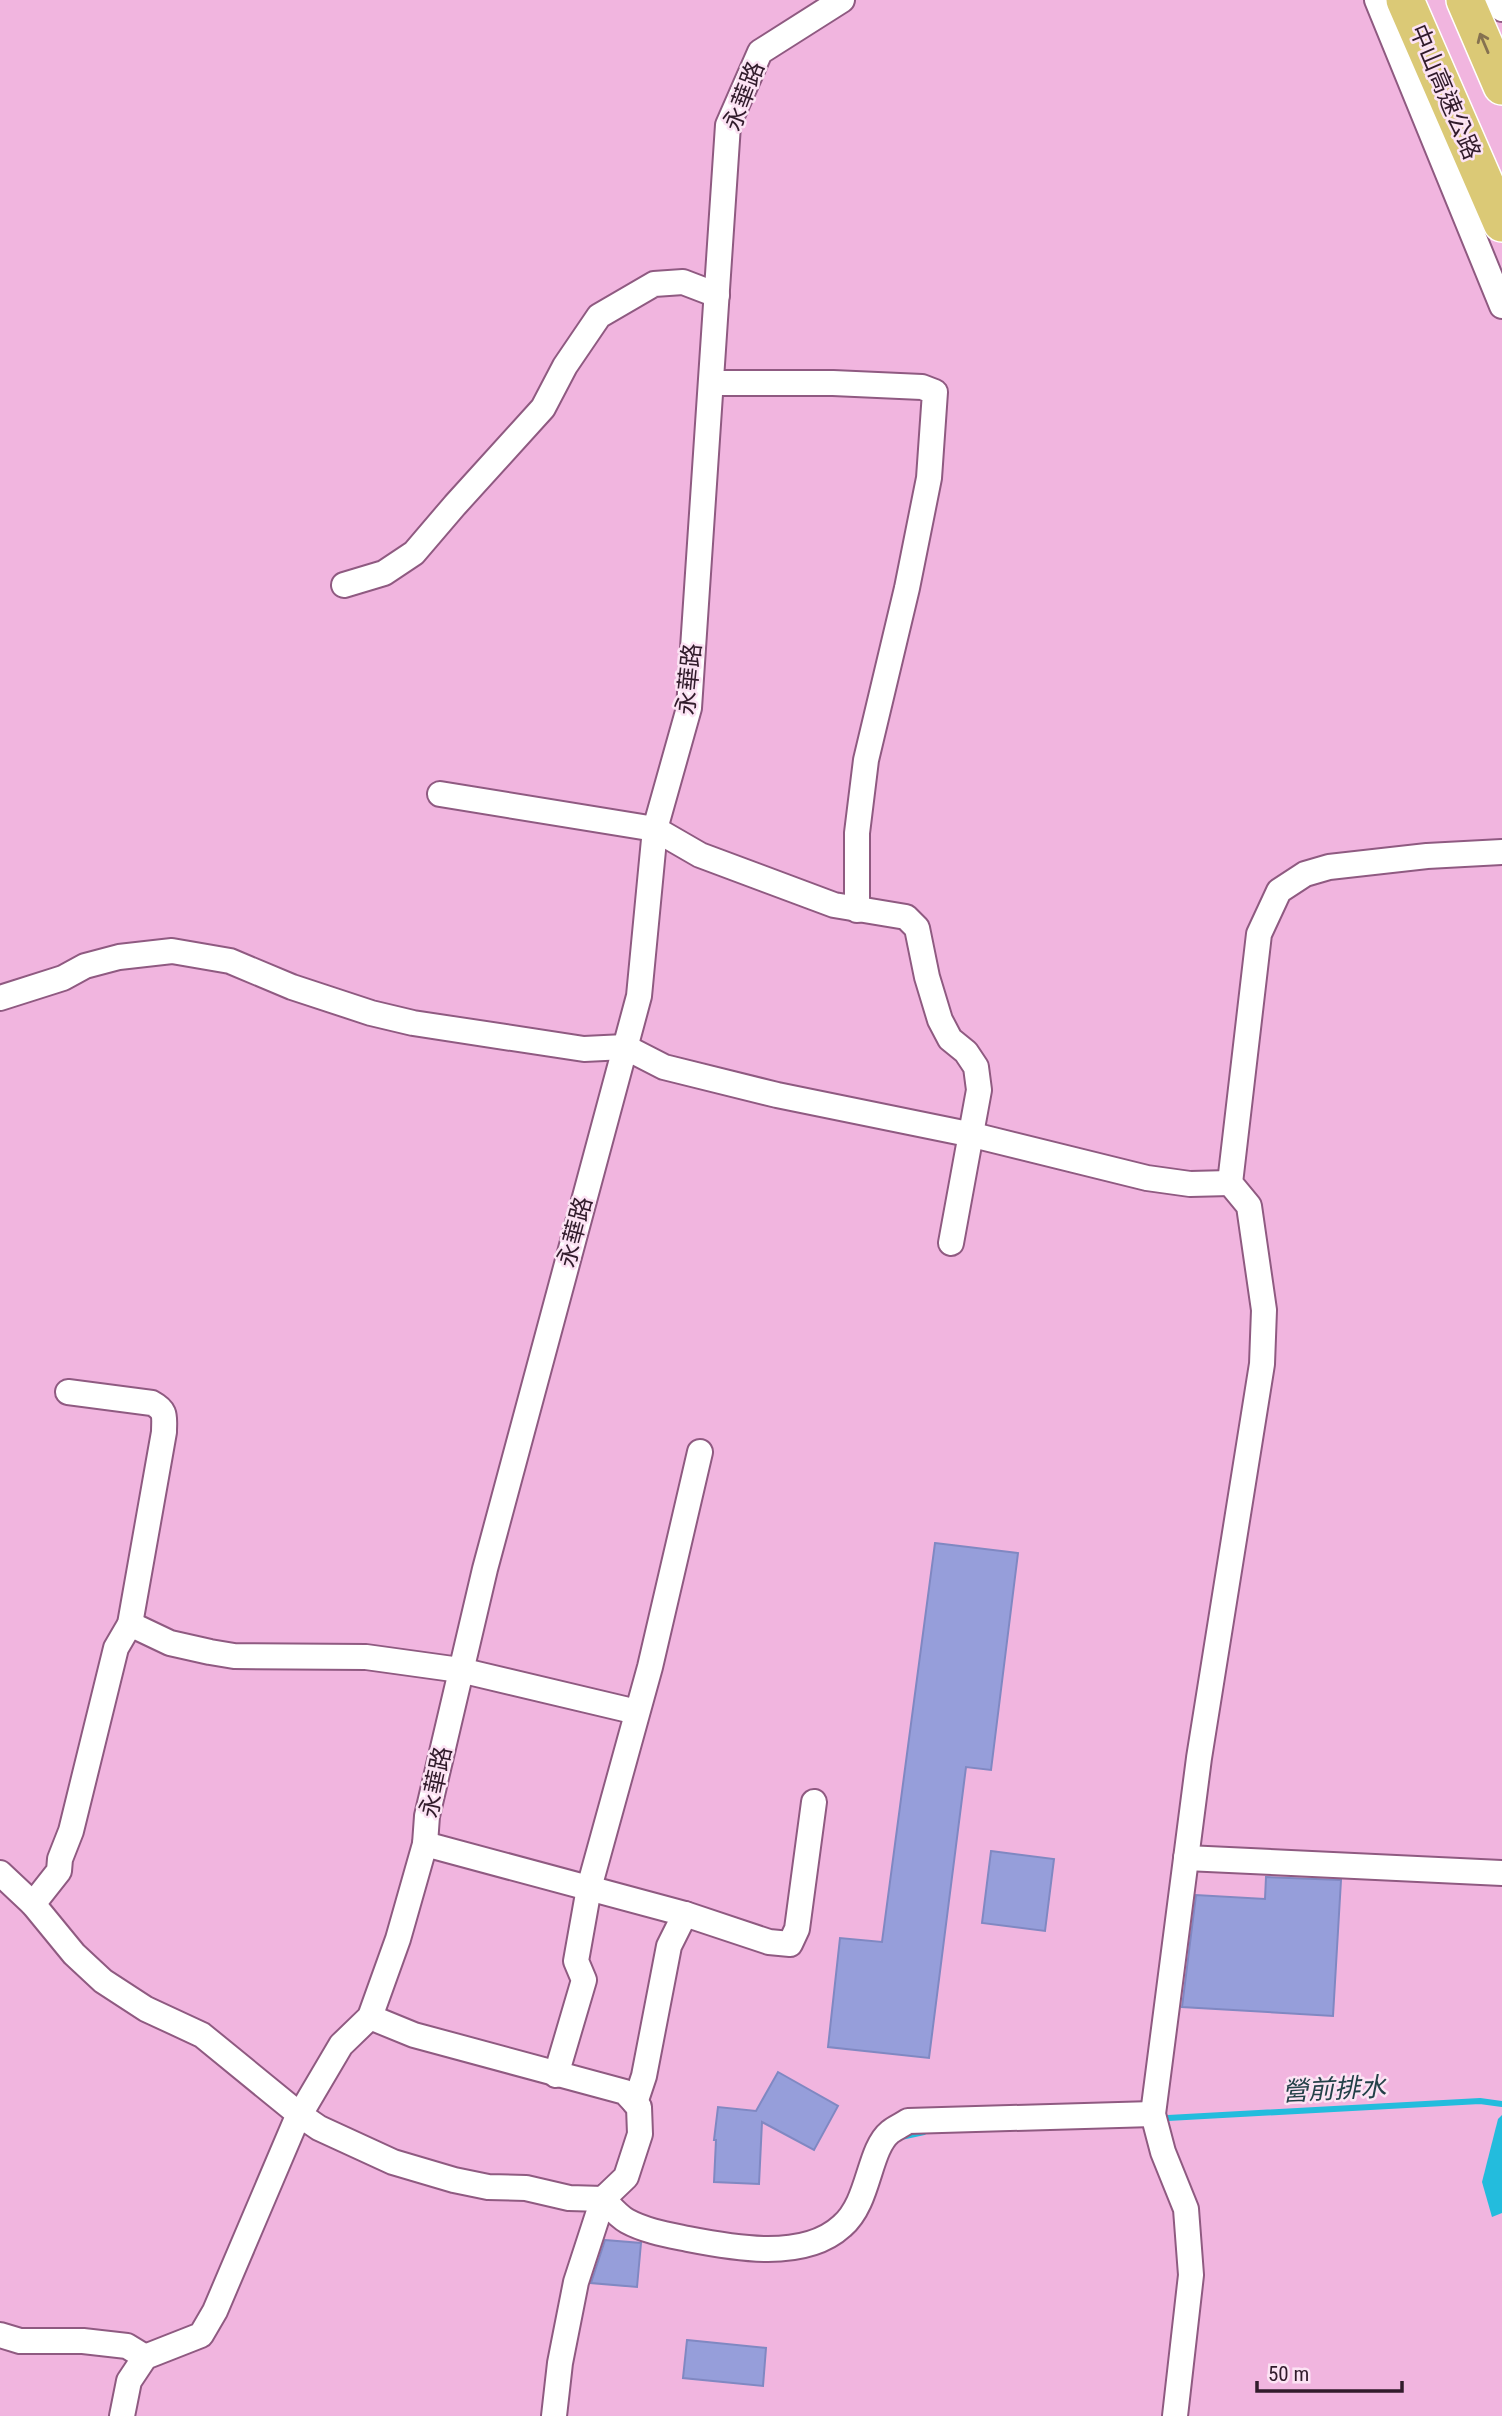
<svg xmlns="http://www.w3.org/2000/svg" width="1502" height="2416" font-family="'Roboto Condensed','Noto Sans TC',sans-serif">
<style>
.water{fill:#23bcdd}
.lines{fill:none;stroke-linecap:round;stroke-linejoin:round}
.stream{stroke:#23bcdd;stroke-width:6}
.building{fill:#969eda;stroke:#8088c2;stroke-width:2}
.minor-casing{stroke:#8f5a81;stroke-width:28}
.highway-casing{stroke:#fff;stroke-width:40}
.minor{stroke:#fff;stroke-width:24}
.highway{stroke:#dbc976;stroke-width:37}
.oneway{stroke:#867250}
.labels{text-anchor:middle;stroke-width:5;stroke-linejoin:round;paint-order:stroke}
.street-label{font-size:24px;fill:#311b2b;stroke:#fce3f4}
.water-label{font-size:26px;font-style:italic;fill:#234048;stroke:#fce3f4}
</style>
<rect width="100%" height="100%" fill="#f1b5df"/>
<!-- water -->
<polygon class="water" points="1502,2115 1502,2213 1492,2217 1482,2182 1498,2119"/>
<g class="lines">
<!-- stream -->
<g class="stream">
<polyline points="1168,2118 1480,2101 1502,2104"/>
<polyline points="901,2137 924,2132"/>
</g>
</g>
<!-- building -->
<g class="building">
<polygon points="935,1543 1018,1553 991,1770 966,1767 929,2058 828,2047 840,1938 882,1942"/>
<polygon points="991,1851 1054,1859 1045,1931 982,1923"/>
<polygon points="1266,1877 1341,1880 1333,2016 1182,2007 1196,1895 1265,1899"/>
<polygon points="778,2072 838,2106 814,2150 762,2122 759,2184 714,2182 716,2140 714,2140 718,2107 756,2111"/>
<polygon points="605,2240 641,2243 637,2287 591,2283"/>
<polygon points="687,2340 766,2348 763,2386 683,2378"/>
</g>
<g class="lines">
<defs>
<g id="minor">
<polyline points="1377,0 1502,306"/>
<polyline points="1498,0 1502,9"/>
<polyline points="711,383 833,383 922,387 935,392 929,478 907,588 866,760 857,833 857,910"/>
<polyline points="344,585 384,573 414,553 455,505 543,408 565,366 599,316 654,284 683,282 717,295"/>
<polyline points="440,794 655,829 700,855 834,905 906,917 917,928 927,977 940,1020 950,1039 966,1052 976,1067 979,1090 951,1243"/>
<polyline points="0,998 63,978 85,966 119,957 172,951 230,961 292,987 371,1013 413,1023 584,1049 625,1047 664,1067 777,1095 973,1135 1147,1178 1190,1184 1230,1183"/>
<polyline points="130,1624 170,1643 210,1652 234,1656 366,1657 460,1670 637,1712"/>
<polyline points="425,1844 685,1914 769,1942 790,1944 797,1929 814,1802"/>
<polyline points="1186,1858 1502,1873"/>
<polyline points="0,1873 33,1904 74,1954 103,1981 146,2009 202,2035 300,2115 319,2128 393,2162 454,2180 488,2187 526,2188 569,2198 603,2199 626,2177 640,2134 639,2107 625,2092 414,2035 370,2017"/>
<path d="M33,1904L59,1871L60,1859L71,1831L116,1648L130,1624L164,1432C164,1417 167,1411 152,1403L68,1392"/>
<polyline points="556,2075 584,1980 576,1961 589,1888 650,1667 700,1452"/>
<polyline points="635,2103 644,2076 669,1946 685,1914"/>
<polyline points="0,2335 20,2341 83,2341 127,2346 145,2357"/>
<polyline points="122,2416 129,2381 145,2357 201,2335 215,2311 295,2123 341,2045 370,2017 398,1939 425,1844 427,1816 485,1569 639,996 655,829 689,708 728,125 760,52 842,0"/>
<path d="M554,2416L560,2363L576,2282L603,2199C610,2206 618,2216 627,2221C645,2231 669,2235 688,2239C734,2248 804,2261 842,2226C870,2202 868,2150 890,2132C895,2128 902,2125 908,2121L1153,2114"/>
<polyline points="1175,2416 1191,2275 1186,2209 1163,2152 1153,2114 1199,1758 1262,1364 1264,1310 1249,1206 1230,1183 1259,934 1279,891 1305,874 1329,867 1427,856 1502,852"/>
</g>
<g id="highway">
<polyline points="1405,0 1502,223"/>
<polyline points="1465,0 1502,86"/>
</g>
</defs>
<!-- minor casing -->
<use href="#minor" class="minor-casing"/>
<!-- highway casing -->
<use href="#highway" class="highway-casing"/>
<!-- minor -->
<use href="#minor" class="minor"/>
<!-- highway -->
<use href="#highway" class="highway"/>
</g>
<!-- one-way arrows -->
<defs><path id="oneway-shaft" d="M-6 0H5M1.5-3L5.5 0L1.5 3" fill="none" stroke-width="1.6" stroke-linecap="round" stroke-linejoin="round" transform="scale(1.75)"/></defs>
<use class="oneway" href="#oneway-shaft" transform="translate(1484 43) rotate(-113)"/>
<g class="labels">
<!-- street labels -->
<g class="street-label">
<text transform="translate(1445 92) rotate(67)" y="8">中山高速公路</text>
<text transform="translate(744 96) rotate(-69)" y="8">永華路</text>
<text transform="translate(689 679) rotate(-84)" y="8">永華路</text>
<text transform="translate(575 1232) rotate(-75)" y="8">永華路</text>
<text transform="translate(436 1782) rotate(-78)" y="8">永華路</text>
</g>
<!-- water labels -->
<g class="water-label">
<text transform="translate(1334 2089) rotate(-3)" y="9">營前排水</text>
</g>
</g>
<!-- scale -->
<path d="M1257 2381v10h145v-10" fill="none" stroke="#311b2b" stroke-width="3.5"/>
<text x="1268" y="2381" font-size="21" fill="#311b2b" stroke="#fce3f4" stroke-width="5" paint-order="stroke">50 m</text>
</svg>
